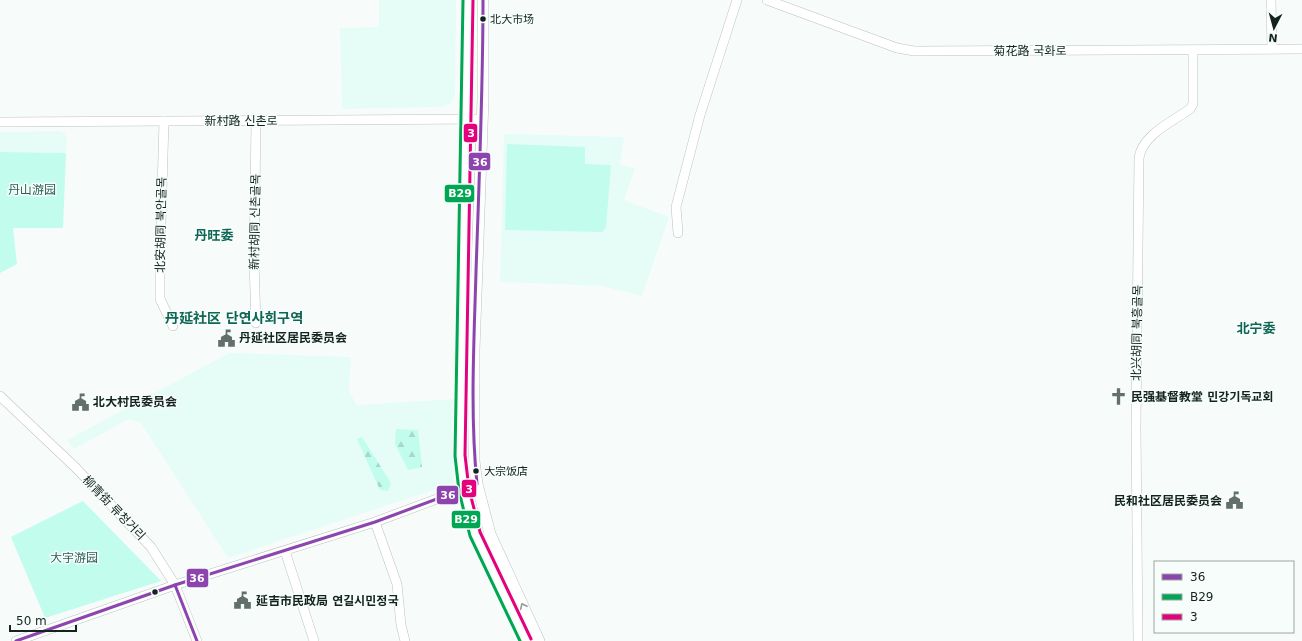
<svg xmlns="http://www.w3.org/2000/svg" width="1302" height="641" font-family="'DejaVu Sans','Noto Sans SC','Noto Sans KR',sans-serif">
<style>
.built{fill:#e5fdf6}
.forest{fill:url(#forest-firs)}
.green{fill:#c2fced}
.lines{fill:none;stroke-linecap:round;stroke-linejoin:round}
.minor-casing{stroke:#b9c3c0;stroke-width:10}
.major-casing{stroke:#b9c3c0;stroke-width:12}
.minor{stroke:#fefffe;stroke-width:9}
.major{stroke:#fefffe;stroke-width:11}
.bus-1-casing{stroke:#f6fdfb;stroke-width:6}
.bus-2-casing{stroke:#f6fdfb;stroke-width:6}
.bus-3-casing{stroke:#f6fdfb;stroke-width:6}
.bus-1{stroke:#8e44ad;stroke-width:3}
.bus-2{stroke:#00a651;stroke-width:3}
.bus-3{stroke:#e5007d;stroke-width:3}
.oneway{stroke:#959c9a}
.bus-dot{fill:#14231f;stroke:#f6fdfb;stroke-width:1.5}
.labels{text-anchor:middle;stroke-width:3;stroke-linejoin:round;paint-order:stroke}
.bus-label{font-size:11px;fill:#14231f;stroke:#f6fdfb;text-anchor:start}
.street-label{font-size:12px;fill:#14231f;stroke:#f6fdfb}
.park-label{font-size:12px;fill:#2d5f53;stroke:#f6fdfb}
.poi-label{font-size:12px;font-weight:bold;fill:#14231f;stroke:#f6fdfb;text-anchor:start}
.neighbourhood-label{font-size:13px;font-weight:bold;fill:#106554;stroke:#f6fdfb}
.quarter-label{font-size:14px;font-weight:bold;fill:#106554;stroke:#f6fdfb}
.line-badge{stroke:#f6fdfb;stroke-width:1.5}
.badge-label{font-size:11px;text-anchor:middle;font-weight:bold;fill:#fff}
</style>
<defs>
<pattern id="forest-firs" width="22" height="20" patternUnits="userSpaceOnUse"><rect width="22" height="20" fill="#c2fced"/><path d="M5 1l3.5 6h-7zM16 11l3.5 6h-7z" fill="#a6d8cb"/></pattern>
</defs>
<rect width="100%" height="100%" fill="#f7fcfa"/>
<!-- built -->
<g class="built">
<polygon points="379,0 456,0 455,96 450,104 441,107 342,109 340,28 379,27"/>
<polygon points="59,131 63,132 67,137 66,153 0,152 0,132"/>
<polygon points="504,134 624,137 620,164 635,169 624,200 669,217 642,296 602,286 500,282"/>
<polygon points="229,353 351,357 349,392 357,405 455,399 454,483 228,558 141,423 129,419 74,449 67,440"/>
</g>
<!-- forest -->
<g class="forest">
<polygon points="396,429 418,430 422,467 408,470 395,444"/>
<polygon points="362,437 391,483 388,491 380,490 357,439"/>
</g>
<!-- green -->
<g class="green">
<polygon points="507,144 585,147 585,164 611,165 606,227 602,232 505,230"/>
<polygon points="0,152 66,153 63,228 13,228 17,264 0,273"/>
<polygon points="83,501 161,581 45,618 11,537"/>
</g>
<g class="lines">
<defs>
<g id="minor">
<polyline points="767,0 897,48 914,51 1302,49"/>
<polyline points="1271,0 1272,49"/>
<polyline points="164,121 160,258 160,299 173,326"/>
<polyline points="0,122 482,119"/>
<polyline points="256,122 254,261 256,323"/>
<polyline points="678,233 676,207 700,115 737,0"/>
<polyline points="0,396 76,468 151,547 175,585 197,641"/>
<polyline points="375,522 397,584 401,625 405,641"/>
<polyline points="285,551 314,641"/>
<polyline points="16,641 175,585 375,522 477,484"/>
<path d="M1138,641L1136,426L1139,158C1142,135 1172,122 1190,109L1193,104V50"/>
</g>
<g id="major">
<polyline points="468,0 460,455 464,490 475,534 526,641"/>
<polyline points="483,0 483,99 474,350 474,461 477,484 490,534 539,641"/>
</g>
</defs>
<!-- minor casing -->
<use href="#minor" class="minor-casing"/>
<!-- major casing -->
<use href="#major" class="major-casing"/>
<!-- minor -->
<use href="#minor" class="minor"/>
<!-- major -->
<use href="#major" class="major"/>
<defs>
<g id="bus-1">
<polyline points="175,585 197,641"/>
<path d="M16,641L175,585L375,522L477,484C470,413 474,343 476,272C479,182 483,91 483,0"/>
</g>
<polyline id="bus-2" points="463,0 455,456 459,491 470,536 520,641"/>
<polyline id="bus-3" points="473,0 465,455 469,489 480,532 531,639"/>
</defs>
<!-- bus-1 casing -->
<use href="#bus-1" class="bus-1-casing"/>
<!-- bus-2 casing -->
<use href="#bus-2" class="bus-2-casing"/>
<!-- bus-3 casing -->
<use href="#bus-3" class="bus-3-casing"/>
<!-- bus-1 -->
<use href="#bus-1" class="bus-1"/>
<!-- bus-2 -->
<use href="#bus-2" class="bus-2"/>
<!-- bus-3 -->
<use href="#bus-3" class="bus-3"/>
</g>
<!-- one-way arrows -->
<defs><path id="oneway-chevron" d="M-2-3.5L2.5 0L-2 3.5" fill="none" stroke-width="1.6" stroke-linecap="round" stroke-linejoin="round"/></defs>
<use class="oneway" href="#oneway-chevron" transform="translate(523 606) rotate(-115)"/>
<!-- icons -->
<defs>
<symbol id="civic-bare" viewBox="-9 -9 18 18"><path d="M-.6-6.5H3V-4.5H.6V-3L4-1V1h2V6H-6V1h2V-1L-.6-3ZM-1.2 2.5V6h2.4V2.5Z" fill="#636f6c" stroke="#f6fdfb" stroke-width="2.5" paint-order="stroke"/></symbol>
<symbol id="church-bare" viewBox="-9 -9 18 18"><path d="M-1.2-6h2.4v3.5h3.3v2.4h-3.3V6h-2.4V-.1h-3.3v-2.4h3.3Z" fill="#636f6c" stroke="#f6fdfb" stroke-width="2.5" paint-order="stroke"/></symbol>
</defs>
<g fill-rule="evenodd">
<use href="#civic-bare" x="214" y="326" width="25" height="25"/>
<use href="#church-bare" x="1106" y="384" width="25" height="25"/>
<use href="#civic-bare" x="68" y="390" width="25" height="25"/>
<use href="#civic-bare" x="1222" y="488" width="25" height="25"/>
<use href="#civic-bare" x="230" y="588" width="25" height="25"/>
</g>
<!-- markers -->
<g class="bus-dot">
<circle cx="483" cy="19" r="3.5"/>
<circle cx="476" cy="471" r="3.5"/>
<circle cx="155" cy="592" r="3.5"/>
</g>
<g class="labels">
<!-- bus labels -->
<g class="bus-label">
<text x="490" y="23">北大市场</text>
<text x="484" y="475">大宗饭店</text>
</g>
<!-- street labels -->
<g class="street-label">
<text x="1030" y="55">菊花路 국화로</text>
<text x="241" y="125">新村路 신촌로</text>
<text transform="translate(255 222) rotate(-89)" y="4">新村胡同 신촌골목</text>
<text transform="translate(161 225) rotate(-89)" y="4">北安胡同 북안골목</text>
<text transform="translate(1137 333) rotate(-89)" y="4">北兴胡同 북흥골목</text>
<text transform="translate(114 508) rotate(46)" y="4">柳青街 류청거리</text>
</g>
<!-- park labels -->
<g class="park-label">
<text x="32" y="194">丹山游园</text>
<text x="74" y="562">大宇游园</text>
</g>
<!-- poi labels -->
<g class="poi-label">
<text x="239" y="342">丹延社区居民委员会</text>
<text x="1131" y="401">民强基督教堂 민강기독교회</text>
<text x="93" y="406">北大村民委员会</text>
<text x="1222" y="505" text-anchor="end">民和社区居民委员会</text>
<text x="256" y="605">延吉市民政局 연길시민정국</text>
</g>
<!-- neighbourhood labels -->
<g class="neighbourhood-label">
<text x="214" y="240">丹旺委</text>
<text x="1256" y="333">北宁委</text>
</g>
<!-- quarter labels -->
<g class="quarter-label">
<text x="234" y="323">丹延社区 단연사회구역</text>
</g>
</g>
<g class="line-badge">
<rect x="463" y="123" width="15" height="20" rx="4" fill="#e5007d"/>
<rect x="468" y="152" width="23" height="19" rx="4" fill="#8e44ad"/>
<rect x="444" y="184" width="31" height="19" rx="4" fill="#00a651"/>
<rect x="461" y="479" width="16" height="19" rx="4" fill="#e5007d"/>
<rect x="436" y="485" width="23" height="20" rx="4" fill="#8e44ad"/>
<rect x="451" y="510" width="30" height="19" rx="4" fill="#00a651"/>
<rect x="186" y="568" width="23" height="20" rx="4" fill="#8e44ad"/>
</g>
<g class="badge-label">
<text x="471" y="137">3</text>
<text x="480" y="166">36</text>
<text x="460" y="197">B29</text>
<text x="469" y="493">3</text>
<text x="448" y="499">36</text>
<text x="466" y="523">B29</text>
<text x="197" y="582">36</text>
</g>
<!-- legend -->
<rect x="1154" y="561" width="140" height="72" fill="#f6fdfb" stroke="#9ca6a3"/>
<rect x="1162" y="574" width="20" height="6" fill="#8e44ad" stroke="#9ca6a3"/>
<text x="1190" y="581" font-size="12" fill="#14231f">36</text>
<rect x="1162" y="594" width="20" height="6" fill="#00a651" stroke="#9ca6a3"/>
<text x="1190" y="601" font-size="12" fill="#14231f">B29</text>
<rect x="1162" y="614" width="20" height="6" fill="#e5007d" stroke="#9ca6a3"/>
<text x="1190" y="621" font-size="12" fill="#14231f">3</text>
<!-- north arrow -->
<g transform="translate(1274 28) rotate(186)" stroke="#f6fdfb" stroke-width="3" paint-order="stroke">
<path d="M0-3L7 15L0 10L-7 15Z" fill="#14231f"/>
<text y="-6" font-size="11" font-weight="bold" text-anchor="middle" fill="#14231f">N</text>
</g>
<!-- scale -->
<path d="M10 625v6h66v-6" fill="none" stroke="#14231f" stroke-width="2"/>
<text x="16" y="625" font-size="12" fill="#14231f" stroke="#f6fdfb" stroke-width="3" paint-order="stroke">50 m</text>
</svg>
